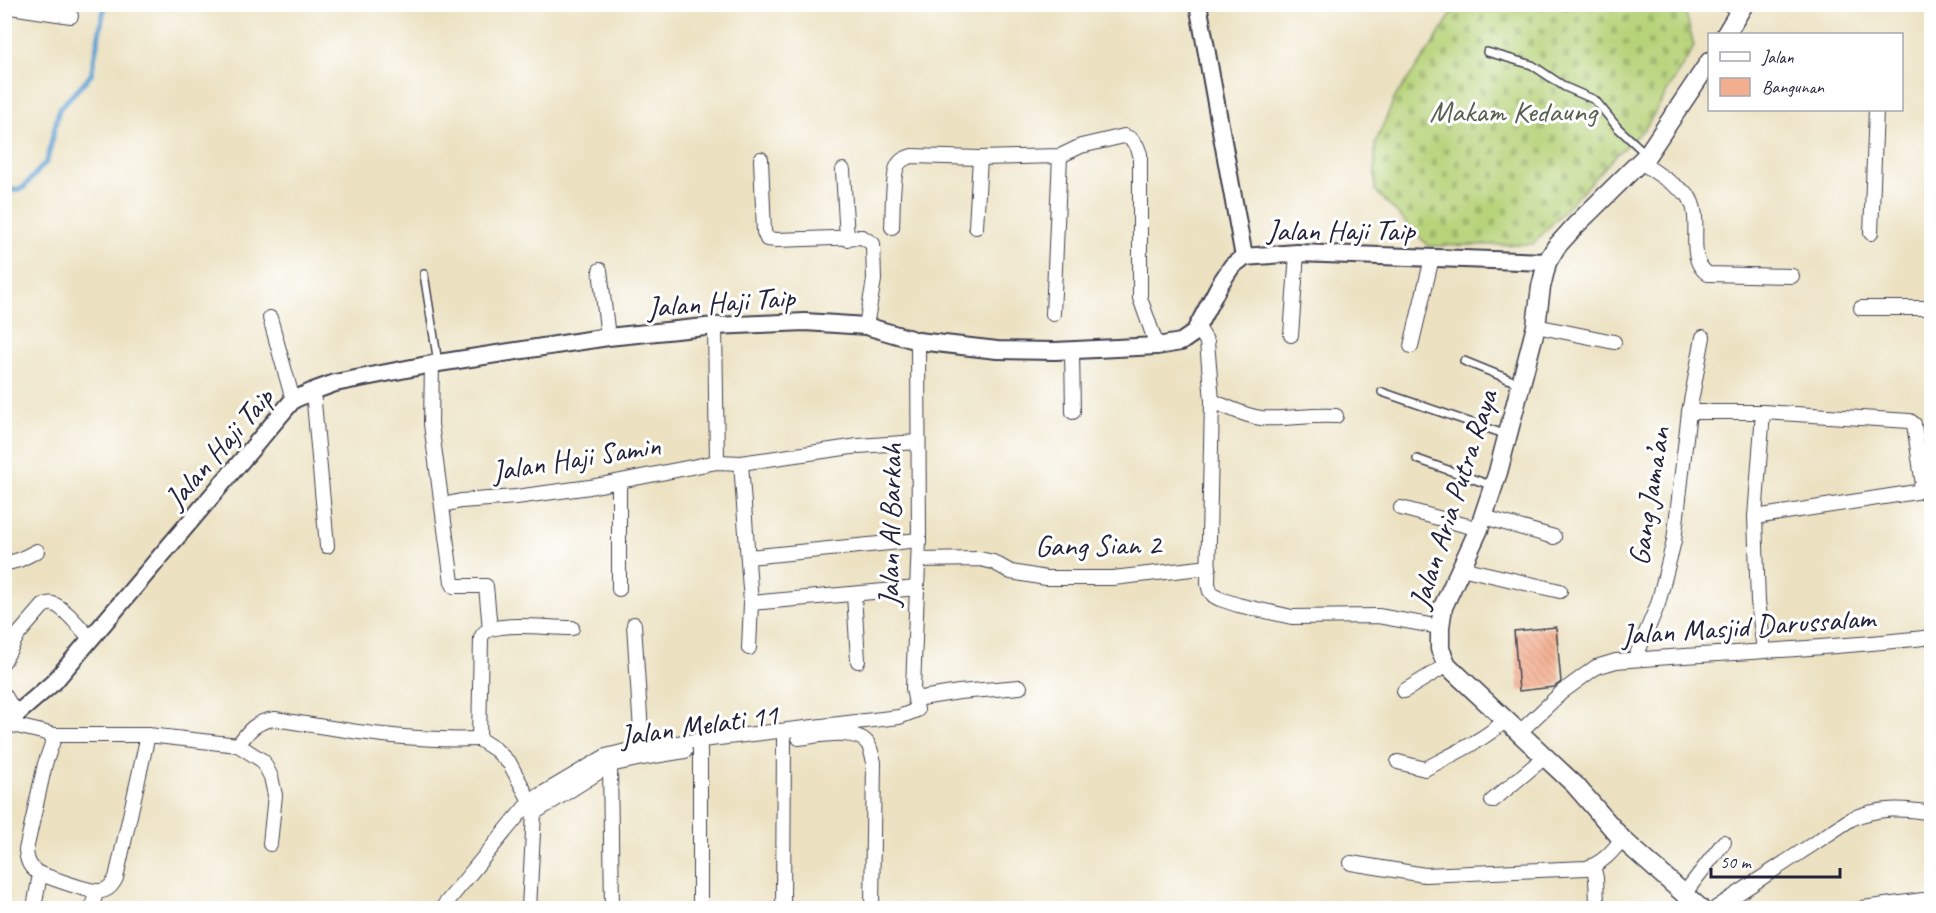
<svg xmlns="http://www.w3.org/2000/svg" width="1936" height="913" font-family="Caveat,sans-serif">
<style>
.cemetery{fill:url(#cemetery-stones);stroke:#6c7a5a;stroke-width:1.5}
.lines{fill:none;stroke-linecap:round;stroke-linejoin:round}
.stream{stroke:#5da0d1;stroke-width:5}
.building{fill:url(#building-back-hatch)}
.service-casing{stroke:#403f4f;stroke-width:10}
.minor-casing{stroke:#403f4f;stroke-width:16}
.tertiary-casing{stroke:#403f4f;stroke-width:20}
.secondary-casing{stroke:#403f4f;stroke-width:21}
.service{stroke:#fff;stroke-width:7}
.minor{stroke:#fff;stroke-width:14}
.tertiary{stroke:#fff;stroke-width:16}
.secondary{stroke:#fff;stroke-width:18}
.labels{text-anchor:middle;stroke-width:6;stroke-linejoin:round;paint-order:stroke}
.park-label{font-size:30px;fill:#566051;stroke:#fff}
.street-label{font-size:30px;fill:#22223b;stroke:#fff}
</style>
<defs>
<pattern id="cemetery-stones" width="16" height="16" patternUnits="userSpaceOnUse" patternTransform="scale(1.5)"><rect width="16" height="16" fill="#b7d37a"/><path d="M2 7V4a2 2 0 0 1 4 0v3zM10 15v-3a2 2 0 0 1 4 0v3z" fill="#9db56a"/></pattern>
<pattern id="building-back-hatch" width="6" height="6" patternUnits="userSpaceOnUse" patternTransform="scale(1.5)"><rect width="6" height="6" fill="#f3ae8f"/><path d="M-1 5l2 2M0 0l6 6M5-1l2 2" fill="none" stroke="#d0957c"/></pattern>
</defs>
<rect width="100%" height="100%" fill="#fff"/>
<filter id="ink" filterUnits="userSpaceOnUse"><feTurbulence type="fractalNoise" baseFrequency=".0167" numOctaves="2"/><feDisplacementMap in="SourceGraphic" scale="12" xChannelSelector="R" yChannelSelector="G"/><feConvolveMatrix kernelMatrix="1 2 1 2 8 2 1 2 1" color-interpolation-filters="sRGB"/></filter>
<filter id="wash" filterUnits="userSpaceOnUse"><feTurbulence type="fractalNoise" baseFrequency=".008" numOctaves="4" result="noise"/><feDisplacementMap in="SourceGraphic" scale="24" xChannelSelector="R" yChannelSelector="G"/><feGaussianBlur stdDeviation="1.35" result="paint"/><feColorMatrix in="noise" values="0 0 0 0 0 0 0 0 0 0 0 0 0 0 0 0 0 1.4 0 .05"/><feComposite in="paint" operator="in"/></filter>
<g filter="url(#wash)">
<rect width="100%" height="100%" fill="#ece2c2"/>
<!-- cemetery -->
<polygon class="cemetery" points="1457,5 1684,5 1694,47 1646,127 1615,156 1533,244 1428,246 1375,190 1375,144 1395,97 1431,47"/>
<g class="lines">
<!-- stream -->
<polyline class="stream" points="4,192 23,188 47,161 59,109 91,75 105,4"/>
</g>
<g id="blocks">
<!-- building -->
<polygon class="building" points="1556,627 1561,682 1554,687 1519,691 1514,631"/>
</g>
</g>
<g filter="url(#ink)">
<use href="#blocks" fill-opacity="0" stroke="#403f4f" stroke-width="1.5"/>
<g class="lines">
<defs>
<g id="service">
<polyline points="1723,4 1736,12"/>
<polyline points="1487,52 1532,65 1565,87 1595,100 1618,128 1645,153"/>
<polyline points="424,274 438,363"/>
<polyline points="1464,361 1518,383"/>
<polyline points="1382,392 1507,435"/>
<polyline points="1417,459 1493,486"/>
</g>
<g id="minor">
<polyline points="4,6 71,16"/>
<polyline points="761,159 764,232 767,239 777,240 862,237 873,244 874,280 866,326"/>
<path d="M1641,162L1687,194C1706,218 1683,257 1708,274L1792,276"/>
<polyline points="843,170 847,239"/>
<path d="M892,227C893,212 892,179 897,167C900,160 905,158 912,156L980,158L1060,156L1081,146L1124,136L1131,139L1137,146L1140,154V298L1157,346"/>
<polyline points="976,227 980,158"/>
<polyline points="1871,233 1876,110"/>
<polyline points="600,270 608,337"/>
<polyline points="1861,308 1932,308"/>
<polyline points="1053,314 1060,156"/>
<polyline points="270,318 293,400"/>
<polyline points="715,326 717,462"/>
<polyline points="1536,326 1614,342"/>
<polyline points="1198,327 1207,342 1212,401 1208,584 1210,591 1214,596 1220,599 1238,605 1292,617 1378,616 1440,627"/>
<polyline points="1291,335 1297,253"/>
<polyline points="1411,346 1432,258"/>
<polyline points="1072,350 1073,412"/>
<polyline points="432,364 431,424 452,582 454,586 486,586 490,629"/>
<polyline points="313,391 327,546"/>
<path d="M1212,401C1228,407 1244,416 1261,418C1286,420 1311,414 1336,416"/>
<polyline points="1689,412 1763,412 1910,421 1914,424 1923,485 1916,492 1755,517"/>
<polyline points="1763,412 1755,517 1758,601 1764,651"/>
<polyline points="741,463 751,603"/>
<polyline points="443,505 461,501 516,497 590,487 717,462 741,463 858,446 918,442"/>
<polyline points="1401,508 1479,529"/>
<polyline points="1484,517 1554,537"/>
<polyline points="749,557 919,540"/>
<polyline points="919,560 980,559 993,562 1011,572 1046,578 1113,578 1209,567"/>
<polyline points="4,564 19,560 37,551"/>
<polyline points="1461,568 1560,591"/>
<polyline points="619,589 619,482"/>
<polyline points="854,594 858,661"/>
<polyline points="634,624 642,747"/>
<polyline points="749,648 751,603 917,588"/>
<polyline points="1635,659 1658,604 1674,541 1689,412 1703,337"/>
<path d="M4,661L17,636L43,606C47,604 49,603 53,604C63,606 83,631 91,639"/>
<polyline points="1404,691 1447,665"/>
<polyline points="4,694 17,716"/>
<polyline points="915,699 959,692 1020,687"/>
<polyline points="8,724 55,735"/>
<path d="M1520,732L1562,692L1596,667L1616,661C1721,653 1827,649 1932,637"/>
<path d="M799,738C817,736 857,727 868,744C871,749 872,756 874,762L872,908"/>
<path d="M238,745C249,730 256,721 275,719C343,730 410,742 479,739"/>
<polyline points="700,748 700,908"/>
<path d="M1398,762L1425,769C1453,754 1482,741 1506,720"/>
<polyline points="610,765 612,908"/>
<path d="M530,801L510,764L496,750L479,739L481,638C483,633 485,631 491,629C516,623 546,628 572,628"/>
<polyline points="1492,801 1546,756"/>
<path d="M1351,863L1425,875L1586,868C1602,864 1613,851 1622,839"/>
<polyline points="1593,866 1596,878 1597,903"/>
<path d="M40,874C53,878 85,891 97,891C106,892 112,886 116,878L148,735"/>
<polyline points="1684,894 1724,842"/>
<path d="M34,908L40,874C30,868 27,862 26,850L45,764L55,735H148L238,745L263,761L271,777L275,795L270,844"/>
<polyline points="92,908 96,892"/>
<polyline points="442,908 530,801 606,756 642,747 899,717 917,710 913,688 919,540 918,341"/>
<polyline points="529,908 534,813 610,765 642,758 685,751"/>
<polyline points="783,908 784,739"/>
<path d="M1716,908L1851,819C1878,807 1903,808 1932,813"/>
<polyline points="1863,908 1923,900"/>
</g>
<g id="tertiary">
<polyline points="1198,4 1244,257"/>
<polyline points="4,725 54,682 293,400 313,391 335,383 432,364 608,337 715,326 805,322 866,326 918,341 997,350 1055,351 1157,346 1181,342 1194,333 1220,284 1232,266 1244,257 1297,253 1547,262"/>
</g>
<g id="secondary">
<polyline points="1726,34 1744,4"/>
<polyline points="1700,908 1622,839 1575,785 1447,665 1440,649 1440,627 1443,607 1479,529 1498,472 1536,326 1541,287 1547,262 1556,247 1575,226 1647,155 1710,61"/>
</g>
</defs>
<!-- service casing -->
<use href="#service" class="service-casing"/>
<!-- minor casing -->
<use href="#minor" class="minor-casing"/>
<!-- tertiary casing -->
<use href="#tertiary" class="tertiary-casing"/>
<!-- secondary casing -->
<use href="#secondary" class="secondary-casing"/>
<!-- service -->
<use href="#service" class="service"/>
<!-- minor -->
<use href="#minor" class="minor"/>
<!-- tertiary -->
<use href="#tertiary" class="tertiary"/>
<!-- secondary -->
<use href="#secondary" class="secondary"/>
</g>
</g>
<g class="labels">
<!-- park labels -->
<g class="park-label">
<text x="1513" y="121">Makam Kedaung</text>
</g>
<!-- street labels -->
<g class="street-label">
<text x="1341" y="240">Jalan Haji Taip</text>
<text transform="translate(721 302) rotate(-4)" y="10">Jalan Haji Taip</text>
<text transform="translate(219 448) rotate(-49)" y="10">Jalan Haji Taip</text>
<text transform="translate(576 458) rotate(-9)" y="10">Jalan Haji Samin</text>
<text transform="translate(1649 496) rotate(-81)" y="10">Gang Jama’an</text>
<text transform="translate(1453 499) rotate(-72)" y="10">Jalan Aria Putra Raya</text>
<text transform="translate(890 525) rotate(-89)" y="10">Jalan Al Barkah</text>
<text transform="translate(1098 545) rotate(-1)" y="10">Gang Sian 2</text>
<text transform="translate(1748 626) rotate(-4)" y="10">Jalan Masjid Darussalam</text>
<text transform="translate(699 725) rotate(-8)" y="10">Jalan Melati 11</text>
</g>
</g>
<!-- margin -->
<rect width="1936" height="913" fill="none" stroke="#fff" stroke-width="24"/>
<!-- legend -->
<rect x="1708" y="33" width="195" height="78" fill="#ffffff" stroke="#a7a7b1" stroke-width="1.5"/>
<rect x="1720" y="52" width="30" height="9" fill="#ffffff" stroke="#a7a7b1" stroke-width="1.5"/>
<text x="1762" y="63" font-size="18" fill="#22223b">Jalan</text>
<rect x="1720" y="78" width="30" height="18" fill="#f3ae8f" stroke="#a7a7b1" stroke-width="1.5"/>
<text x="1762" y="93" font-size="18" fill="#22223b">Bangunan</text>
<!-- scale -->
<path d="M1711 868v9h129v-9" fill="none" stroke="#22223b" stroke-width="3"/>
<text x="1720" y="868" font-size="18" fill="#22223b" stroke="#ffffff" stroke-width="4.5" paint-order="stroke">50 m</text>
</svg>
